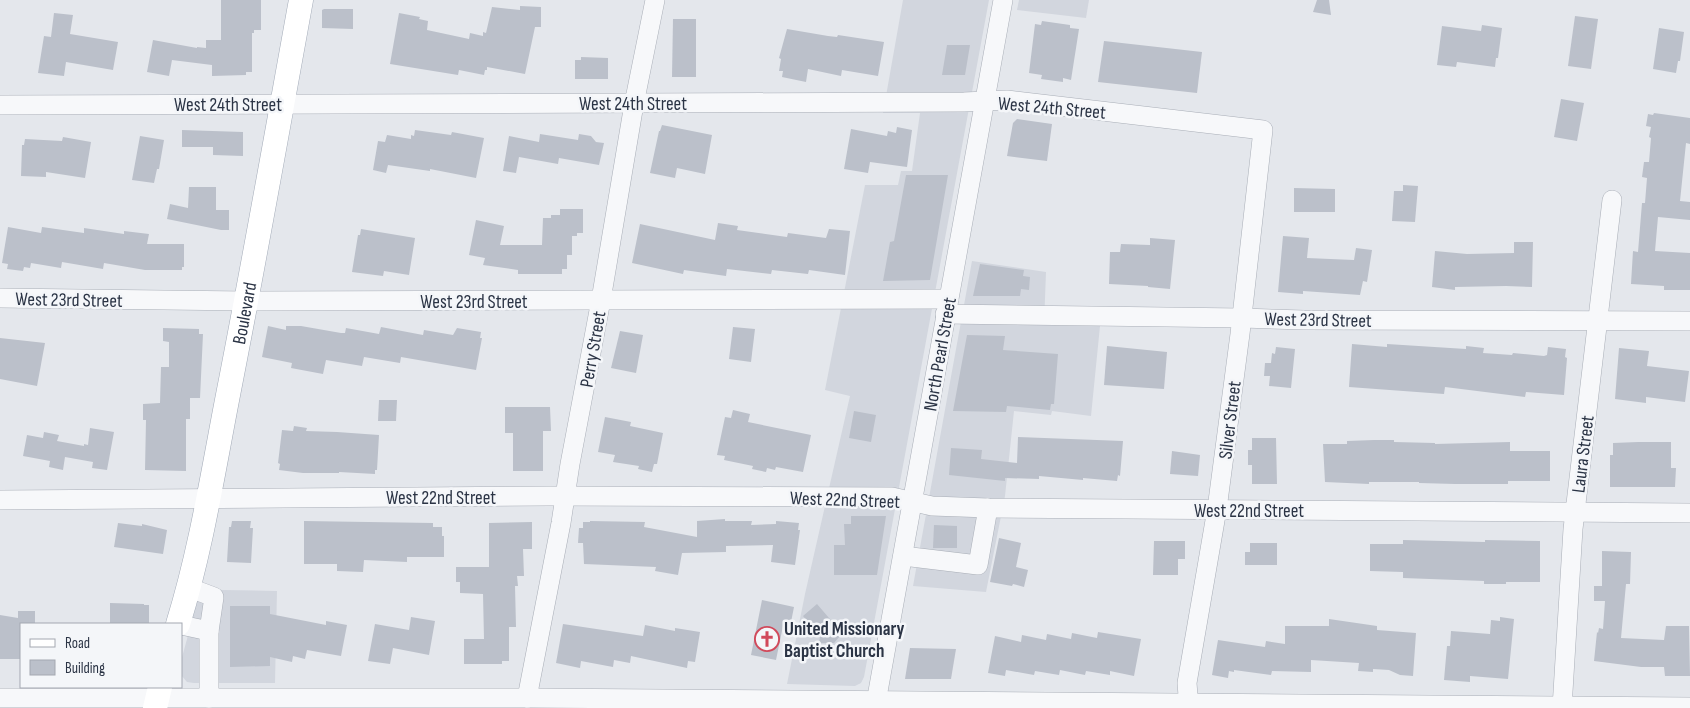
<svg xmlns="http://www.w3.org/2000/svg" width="1690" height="708" font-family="'Sofia Sans Condensed',sans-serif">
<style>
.built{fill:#d2d6de}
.building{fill:#bbc0ca}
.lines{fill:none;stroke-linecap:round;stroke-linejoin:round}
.minor-casing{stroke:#a9aeb7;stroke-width:20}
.major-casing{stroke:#a3abb8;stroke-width:25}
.minor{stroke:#f7f8fa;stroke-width:19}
.major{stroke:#fff;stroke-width:24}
.labels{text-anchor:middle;stroke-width:5;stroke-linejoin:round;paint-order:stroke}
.street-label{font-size:19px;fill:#2b3445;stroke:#f4f6f9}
.poi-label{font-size:19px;font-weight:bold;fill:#2b3445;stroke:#f4f6f9;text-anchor:start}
</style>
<rect width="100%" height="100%" fill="#e4e7ec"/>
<!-- built -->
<g class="built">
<polygon points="903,0 989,0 864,677 861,683 855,686 787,684 805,594 850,396 825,390 865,185 898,185 901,171 912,171 920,113 883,113"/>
<polygon points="1019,0 1089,0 1086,18 1017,10"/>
<polygon points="972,261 1046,272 1044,325 1100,326 1091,416 1052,411 1051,415 1014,411 1005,496 986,592 913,586"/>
<polygon points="202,584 222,590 277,591 275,683 194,683 187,682 181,675 181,661"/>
</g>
<!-- building -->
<g class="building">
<polygon points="221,0 261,0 261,30 254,30 254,33 252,33 252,72 246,72 246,75 212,76 212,65 172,60 169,76 147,72 153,40 197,48 197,47 206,48 206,40 221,40"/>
<polygon points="1317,0 1329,0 1331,15 1313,12"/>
<polygon points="520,6 541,7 541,27 535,27 525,74 487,67 487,70 485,70 484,75 459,70 458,75 390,64 399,13 420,17 419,19 428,21 427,30 469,39 470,33 483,36 483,32 486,33 492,7 520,10"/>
<polygon points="324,9 353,9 353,29 322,28 322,10"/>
<polygon points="54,13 73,15 70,34 118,42 113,70 66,62 64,76 38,73 44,36 51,37"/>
<polygon points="1575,16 1598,19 1591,69 1568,66"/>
<polygon points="673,19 696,19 696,77 672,77"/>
<polygon points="1042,21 1070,25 1070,28 1079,29 1071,80 1063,78 1063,82 1041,79 1042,75 1029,73 1035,24 1041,25"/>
<polygon points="1482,25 1502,28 1498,58 1496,58 1495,67 1457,62 1456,67 1437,65 1442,26 1481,31"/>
<polygon points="1659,28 1684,32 1680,61 1678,61 1676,73 1653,69"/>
<polygon points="787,29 828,36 837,37 838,35 884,42 878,76 842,70 841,76 808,69 806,82 782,77 783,71 779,71 781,59 779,58"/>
<polygon points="1104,41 1202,52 1197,93 1098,82"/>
<polygon points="947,45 970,45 965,75 942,75"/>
<polygon points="581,57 608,58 608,79 575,79 575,60 581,60"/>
<polygon points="1561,99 1584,103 1577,141 1554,137"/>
<polygon points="1654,113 1690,118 1690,144 1686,143 1680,201 1690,202 1690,220 1658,217 1655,251 1690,253 1690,290 1664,290 1664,286 1631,284 1633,251 1638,252 1642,203 1645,203 1647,178 1642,177 1644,162 1649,162 1651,138 1649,137 1651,127 1646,126 1648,114 1653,115"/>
<polygon points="1017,119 1052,124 1047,161 1007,156 1013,123"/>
<polygon points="662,125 712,135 705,174 677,168 675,178 650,173 659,131 660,131"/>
<polygon points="897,127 912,130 907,167 870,162 868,173 844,169 851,129 887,136 888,131 896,133"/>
<polygon points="182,130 243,132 243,156 213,155 213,147 182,147"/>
<polygon points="415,130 451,135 452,132 484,138 476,178 430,169 430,171 388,165 386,173 373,170 378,141 385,142 387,135 411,139 411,135 414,136"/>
<polygon points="540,134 578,140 579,134 591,136 596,142 604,143 599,165 559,158 558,164 519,157 516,173 503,171 509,136 539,142"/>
<polygon points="140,136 164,140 159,169 157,169 154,183 132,180"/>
<polygon points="63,137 91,142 85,178 46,172 46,177 21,176 22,145 24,145 25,139 62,141"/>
<polygon points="906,175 948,175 930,280 883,281 890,242 894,241"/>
<polygon points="1403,185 1418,186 1415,222 1392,221 1394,191 1403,191"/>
<polygon points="189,187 216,187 216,210 229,210 229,230 221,230 167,219 170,204 188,208"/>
<polygon points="1294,188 1335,189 1335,212 1294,212"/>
<polygon points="560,209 583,209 583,233 577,233 577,236 572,236 572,255 567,255 567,269 562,269 562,274 518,274 518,270 483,265 485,258 469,255 476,220 504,226 500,245 542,245 543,218 551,218 551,215 560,215"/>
<polygon points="718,223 738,226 737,230 787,237 788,233 826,238 829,229 850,231 845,275 809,270 808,274 772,270 771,274 727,269 726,276 684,270 683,274 632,263 640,224 715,240"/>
<polygon points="8,227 41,233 42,227 84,233 84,228 124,234 124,231 149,234 147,244 184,244 184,267 182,267 182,270 145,270 104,263 103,269 62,262 61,268 31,263 30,268 24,267 23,271 7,269 8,264 2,263"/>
<polygon points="361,229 415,238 409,275 384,271 383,276 352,272 358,235 360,235"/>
<polygon points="1283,236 1309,238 1307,258 1354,260 1356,248 1372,250 1367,282 1363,281 1360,295 1303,291 1303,294 1278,292"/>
<polygon points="1150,238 1175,240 1170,289 1148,287 1148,286 1109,284 1110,252 1120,252 1121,244 1150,245"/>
<polygon points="1514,242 1533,242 1532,287 1506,286 1455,287 1455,290 1432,287 1435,251 1467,254 1514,253"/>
<polygon points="980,264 1024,270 1023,276 1030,277 1029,290 1021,289 1020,296 973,296"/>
<polygon points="268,326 286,330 286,326 301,326 341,333 345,333 346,328 379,334 381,327 423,335 424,330 453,335 457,328 481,332 480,338 482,338 476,370 401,357 400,363 364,357 362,366 326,360 323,374 291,368 292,363 262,357"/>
<polygon points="733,327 755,329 751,362 729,359"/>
<polygon points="163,328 199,329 199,334 203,334 200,398 190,398 190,419 186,419 186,471 145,470 146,420 143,420 143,404 160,403 161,367 169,367 169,342 163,341"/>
<polygon points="620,331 643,335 636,373 611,368"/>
<polygon points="967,335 1005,336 1003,350 1058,354 1054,404 1051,404 1050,410 1007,406 1006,412 953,411"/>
<polygon points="0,338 45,343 37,386 0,379"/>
<polygon points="1352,344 1387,347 1387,344 1466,349 1466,346 1484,348 1483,353 1512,355 1513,353 1544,356 1547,355 1548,347 1566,349 1565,357 1567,358 1564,395 1526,392 1525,397 1445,387 1444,394 1349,387"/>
<polygon points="1107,346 1167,352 1164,389 1104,385"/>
<polygon points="1276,347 1295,349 1291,388 1269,386 1270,376 1264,376 1265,363 1271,363 1272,353 1275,354"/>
<polygon points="1619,348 1649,351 1647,366 1689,371 1685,402 1646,397 1646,403 1615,399"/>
<polygon points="379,400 397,400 396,421 378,421"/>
<polygon points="505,407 550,407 551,431 543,431 543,471 513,471 513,433 505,433"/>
<polygon points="733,410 750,414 748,422 811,435 803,472 776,467 775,470 767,468 766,472 752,469 753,466 724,460 725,456 717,455 725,417 731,418"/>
<polygon points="854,411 876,415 871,442 849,438"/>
<polygon points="605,417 631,422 630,426 663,433 657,464 654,464 652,472 638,469 639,466 613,462 615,455 598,452"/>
<polygon points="294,426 307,428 306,431 337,432 379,435 377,470 375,470 375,474 339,472 339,473 303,473 279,470 280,464 278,463 282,430 293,431"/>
<polygon points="90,428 114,432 107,470 92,468 93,462 65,457 63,470 49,467 50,461 23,456 27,435 43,438 44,432 59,435 57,441 84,446 84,444 88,445"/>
<polygon points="1018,437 1123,441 1120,476 1118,475 1117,481 1083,478 1083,480 1039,476 1039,479 1005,478 1005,481 949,475 951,448 982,450 981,459 1017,463"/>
<polygon points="1252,438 1276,438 1277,484 1252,484 1252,465 1248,465 1248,450 1252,450"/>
<polygon points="1374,440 1394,440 1394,442 1435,443 1435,444 1510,442 1510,451 1550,451 1550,481 1508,481 1508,484 1455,484 1419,483 1419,482 1369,482 1369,484 1325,482 1323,444 1347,444 1347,441"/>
<polygon points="1638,442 1671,442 1671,468 1676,468 1675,487 1610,487 1610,455 1613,455 1613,443"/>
<polygon points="1172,451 1200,455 1198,476 1170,474"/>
<polygon points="851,516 886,516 877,575 834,575 834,545 845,545 844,524 851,524"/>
<polygon points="725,519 725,521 752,521 751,525 776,524 776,521 799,523 798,530 800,530 795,565 771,562 773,545 726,546 726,552 682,553 678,575 655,571 656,567 584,564 583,543 578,543 579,528 583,528 583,522 590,522 590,521 645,522 644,527 697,537 697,521"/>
<polygon points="232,521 251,521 250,528 253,528 251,563 227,562 229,527 231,527"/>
<polygon points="304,521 433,523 433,527 442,527 442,536 444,536 444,557 407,557 407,562 364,560 363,572 337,571 337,564 304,564"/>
<polygon points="532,522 532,549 523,549 524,576 517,576 518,586 515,586 516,627 509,627 509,661 502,661 502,664 464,664 464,639 484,639 483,594 460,593 460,582 456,582 456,567 489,567 489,523"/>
<polygon points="118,523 142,526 142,524 167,530 163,554 114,547"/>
<polygon points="934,525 957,526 957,548 933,548"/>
<polygon points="999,538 1021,543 1016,567 1028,570 1024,587 1013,584 1012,586 990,582"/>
<polygon points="1403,540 1485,542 1485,540 1540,541 1540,582 1506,582 1506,584 1484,584 1484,581 1403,578 1403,572 1370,571 1370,544 1403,544"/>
<polygon points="1154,541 1185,541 1185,559 1178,559 1178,575 1153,575"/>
<polygon points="1250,543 1277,543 1277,565 1245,565 1245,552 1250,552"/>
<polygon points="1602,551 1631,552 1630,584 1626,584 1621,638 1664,640 1666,626 1689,626 1690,676 1665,676 1664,667 1641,667 1594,661 1597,632 1598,633 1599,628 1603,629 1605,601 1594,601 1594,586 1602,586"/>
<polygon points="762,600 794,607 790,627 783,626 776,660 751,655"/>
<polygon points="110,603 144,604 144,605 149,605 149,624 110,624"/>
<polygon points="817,604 835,625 841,625 840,636 834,643 819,643 820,637 803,616"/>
<polygon points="230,606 270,606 270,614 326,625 326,621 347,625 341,656 307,650 305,659 293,656 292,662 270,657 270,666 230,667"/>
<polygon points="18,611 35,611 35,624 21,624 21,659 0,659 0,615 18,618"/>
<polygon points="411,617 435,621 429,655 393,648 390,664 368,661 375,624 409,630"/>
<polygon points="1500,617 1514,619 1508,679 1470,676 1470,682 1444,680 1447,646 1450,646 1451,631 1490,634 1491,620 1500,621"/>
<polygon points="1329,619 1377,626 1377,630 1416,633 1413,676 1400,675 1389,670 1373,669 1373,672 1358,671 1359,663 1311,660 1311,672 1272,671 1271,675 1234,670 1234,672 1229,671 1228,678 1212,675 1218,640 1265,647 1266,641 1285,644 1285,626 1329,626"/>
<polygon points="563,624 643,636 645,625 675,631 675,628 700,632 695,662 688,661 687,668 631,656 630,663 614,660 613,667 581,661 580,668 556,663"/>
<polygon points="1098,632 1141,639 1134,676 1110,671 1110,675 1086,671 1085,675 1060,670 1059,675 1035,671 1034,675 1006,670 1005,676 988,673 995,636 1021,642 1022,635 1046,640 1047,634 1071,639 1072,633 1097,638"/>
<polygon points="910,648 956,649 951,679 905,679"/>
</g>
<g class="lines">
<defs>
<g id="minor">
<polyline points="0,105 964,102 1007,100 1263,130 1240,334 1217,509 1187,683 1189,708"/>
<polyline points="0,298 246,301 948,299"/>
<polyline points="945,314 1242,318 1304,320 1690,321"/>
<polyline points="0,500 549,496 892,497 932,506 988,508 1690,513"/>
<polyline points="903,556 978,565 988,508"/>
<polyline points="190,588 214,597 209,631"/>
<polyline points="181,625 209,631 209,698"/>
<polyline points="0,698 527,698 1690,707"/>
<polyline points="527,698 561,523 570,464 601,300 634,104 655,0"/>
<polyline points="875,708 1003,0"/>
<polyline points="1562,708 1573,529 1612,200"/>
</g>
<g id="major">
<path id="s1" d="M178,624C201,550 213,472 228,395C254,263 277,132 301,0"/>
<polyline points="155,708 160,687"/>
</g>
</defs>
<!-- minor casing -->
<use href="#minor" class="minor-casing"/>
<!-- major casing -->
<use href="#major" class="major-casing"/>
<!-- minor -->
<use href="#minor" class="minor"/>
<!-- major -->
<use href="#major" class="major"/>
</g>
<!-- icons -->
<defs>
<symbol id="church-ring" viewBox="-11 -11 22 22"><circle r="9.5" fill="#f4f6f9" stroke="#d1495b" stroke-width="1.5"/><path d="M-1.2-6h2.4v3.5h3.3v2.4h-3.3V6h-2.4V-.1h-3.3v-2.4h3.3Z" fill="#d1495b"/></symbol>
</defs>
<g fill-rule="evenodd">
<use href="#church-ring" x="753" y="625" width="28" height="28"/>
</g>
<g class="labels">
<!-- street labels -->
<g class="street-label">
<text x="633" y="110">West 24th Street</text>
<text x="228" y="111">West 24th Street</text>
<text transform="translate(1052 107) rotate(5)" y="7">West 24th Street</text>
<text transform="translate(69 299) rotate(1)" y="7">West 23rd Street</text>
<text x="474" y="308">West 23rd Street</text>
<text dy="7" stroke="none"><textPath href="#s1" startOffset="318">Boulevard</textPath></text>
<text transform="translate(1318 319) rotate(1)" y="7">West 23rd Street</text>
<text transform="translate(592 349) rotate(-80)" y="7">Perry Street</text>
<text transform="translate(939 354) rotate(-80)" y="7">North Pearl Street</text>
<text transform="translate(1229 420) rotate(-83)" y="7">Silver Street</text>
<text transform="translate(1582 454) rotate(-83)" y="7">Laura Street</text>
<text x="441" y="504">West 22nd Street</text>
<text transform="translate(845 499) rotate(2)" y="7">West 22nd Street</text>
<text x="1249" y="517">West 22nd Street</text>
</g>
<!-- poi labels -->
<g class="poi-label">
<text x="784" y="635">United Missionary<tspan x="784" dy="22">Baptist Church</tspan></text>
</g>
</g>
<!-- legend -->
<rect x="20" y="623" width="162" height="65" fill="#f4f6f9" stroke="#a4a8b1"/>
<rect x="30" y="639" width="25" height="8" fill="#ffffff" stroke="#a4a8b1"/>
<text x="65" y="648" font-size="15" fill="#2b3445">Road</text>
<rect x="30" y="660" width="25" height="15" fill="#bbc0ca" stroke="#a4a8b1"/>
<text x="65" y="673" font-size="15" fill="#2b3445">Building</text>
</svg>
